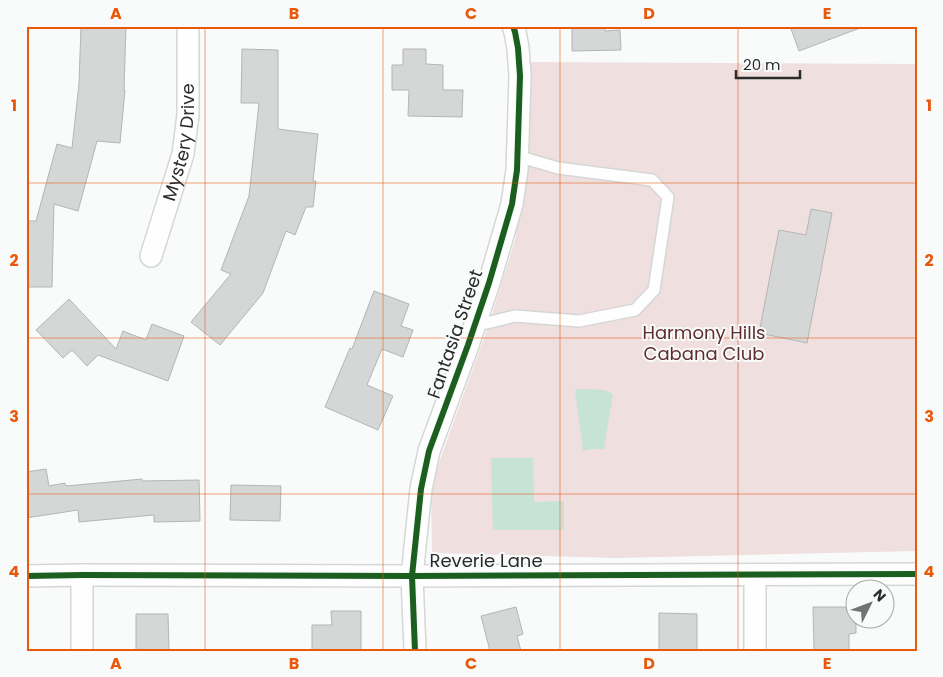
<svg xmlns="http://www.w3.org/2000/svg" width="943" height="677" font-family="Poppins,sans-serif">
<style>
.green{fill:#efdfde}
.water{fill:#c7e2d7}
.building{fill:#d5d7d6;stroke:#b4b5b5}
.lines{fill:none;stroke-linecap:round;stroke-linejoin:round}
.service-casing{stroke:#d5d7d6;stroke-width:14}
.minor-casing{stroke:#d5d7d6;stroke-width:24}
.service{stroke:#fefefe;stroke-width:11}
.minor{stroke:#fefefe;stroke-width:21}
.cycleway-casing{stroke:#f8fbfa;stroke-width:9}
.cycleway{stroke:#1b5e20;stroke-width:6}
.grid{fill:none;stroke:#e8590c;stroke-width:1;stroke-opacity:0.55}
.labels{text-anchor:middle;stroke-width:4;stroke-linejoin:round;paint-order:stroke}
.street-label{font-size:18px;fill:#2a2b2b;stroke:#f8fbfa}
.park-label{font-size:18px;fill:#602d2e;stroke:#f8fbfa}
.neatline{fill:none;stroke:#e8590c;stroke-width:2}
.grid-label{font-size:16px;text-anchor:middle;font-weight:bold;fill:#e8590c}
</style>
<rect width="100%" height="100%" fill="#f9fafa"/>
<!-- green -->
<polygon class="green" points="527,62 917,64 917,551 616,558 432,553 431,485 490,321 515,240 525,182"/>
<!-- water -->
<g class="water">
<polygon points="583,389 604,390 613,394 604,449 592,449 583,451 575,390"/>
<polygon points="491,458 533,458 534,502 564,501 564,530 493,530"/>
</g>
<!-- building -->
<g class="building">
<polygon points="81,26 126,26 124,90 125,90 120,143 97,141 78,211 54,204 52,287 26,287 26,221 36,221 57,144 72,148 79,84"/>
<polygon points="572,26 605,26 605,31 620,30 621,50 572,51"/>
<polygon points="790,26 860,26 860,28 799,51"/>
<polygon points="242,49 278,50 278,129 318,134 313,181 316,181 313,207 306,207 295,235 286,231 263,293 220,345 191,322 231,274 221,270 249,196 259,103 241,103"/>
<polygon points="403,49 426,49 426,64 443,65 443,90 463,90 462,117 408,116 409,90 392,90 392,65 403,65"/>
<polygon points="811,209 832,213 807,343 759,333 779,230 806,235"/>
<polygon points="374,291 409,304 401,326 413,330 403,357 382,349 367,385 393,396 378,430 325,407 350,348 352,349"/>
<polygon points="69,299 116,349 123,331 146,340 152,324 184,336 168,381 98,355 87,366 72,350 63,358 36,330"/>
<polygon points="46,469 49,486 65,483 66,486 142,479 142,481 199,480 200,521 154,522 154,515 79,522 78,510 26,518 26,472"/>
<polygon points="231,485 281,486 280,521 230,520"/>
<polygon points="516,607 523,634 517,636 521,651 490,651 481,616"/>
<polygon points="813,607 856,607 856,633 849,634 849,651 814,651"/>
<polygon points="331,611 361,611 361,651 312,651 312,625 332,625"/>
<polygon points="659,613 697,614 697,651 659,651"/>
<polygon points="136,614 168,614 169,651 136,651"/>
</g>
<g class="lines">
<defs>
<polyline id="service" points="474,326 515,316 579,321 635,310 654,290 668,197 652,180 558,168 517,156"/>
<g id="minor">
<path id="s1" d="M151,256L183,154L188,115V26"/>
<polyline points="755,575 755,651"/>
<polyline points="26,576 82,575 412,576 917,574"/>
<polyline points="82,651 82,575"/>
<polyline points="415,651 412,576 421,489 429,451 468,345 489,283 512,204 517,170 520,76 518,48 515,32 513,26"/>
</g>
</defs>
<!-- service casing -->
<use href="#service" class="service-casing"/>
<!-- minor casing -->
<use href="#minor" class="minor-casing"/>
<!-- service -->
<use href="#service" class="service"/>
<!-- minor -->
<use href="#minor" class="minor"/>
<defs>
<g id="cycleway">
<polyline points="26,576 82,575 412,576 917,574"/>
<polyline points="415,651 412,576 421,489 429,451 468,345 489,283 512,204 517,170 520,76 518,48 515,32 513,26"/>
</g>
</defs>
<!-- cycleway casing -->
<use href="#cycleway" class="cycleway-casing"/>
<!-- cycleway -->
<use href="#cycleway" class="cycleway"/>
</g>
<!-- grid -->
<path class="grid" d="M205,26V651M383,26V651M560,26V651M738,26V651M26,183H917M26,338H917M26,494H917"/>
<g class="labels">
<!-- street labels -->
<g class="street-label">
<text dy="6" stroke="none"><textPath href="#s1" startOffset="118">Mystery Drive</textPath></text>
<text transform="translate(455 334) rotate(-71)" y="6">Fantasia Street</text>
<text x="486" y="567">Reverie Lane</text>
</g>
<!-- park labels -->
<g class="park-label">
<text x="704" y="339">Harmony Hills<tspan x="704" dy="21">Cabana Club</tspan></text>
</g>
</g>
<!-- border -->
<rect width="943" height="677" fill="none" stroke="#f8fbfa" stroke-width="55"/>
<!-- north arrow -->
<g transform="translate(870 604) rotate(48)"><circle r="24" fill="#f8fbfa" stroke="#a6a8a7"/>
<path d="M0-4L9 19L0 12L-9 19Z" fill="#727373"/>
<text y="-8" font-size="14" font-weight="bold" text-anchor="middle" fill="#2a2b2b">N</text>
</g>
<!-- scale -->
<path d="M736 70v8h64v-8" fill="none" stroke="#2a2b2b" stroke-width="2.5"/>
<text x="743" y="70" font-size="15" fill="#2a2b2b" stroke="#f8fbfa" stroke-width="4" paint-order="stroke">20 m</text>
<rect x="28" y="28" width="888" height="622" class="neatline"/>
<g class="grid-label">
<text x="116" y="19">A</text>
<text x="294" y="19">B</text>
<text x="471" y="19">C</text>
<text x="649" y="19">D</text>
<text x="827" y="19">E</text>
<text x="14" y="111">1</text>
<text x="929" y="111">1</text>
<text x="14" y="266">2</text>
<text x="929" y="266">2</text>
<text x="14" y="422">3</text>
<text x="929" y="422">3</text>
<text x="14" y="577">4</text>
<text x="929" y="577">4</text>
<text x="116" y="669">A</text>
<text x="294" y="669">B</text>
<text x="471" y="669">C</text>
<text x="649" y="669">D</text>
<text x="827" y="669">E</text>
</g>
</svg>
